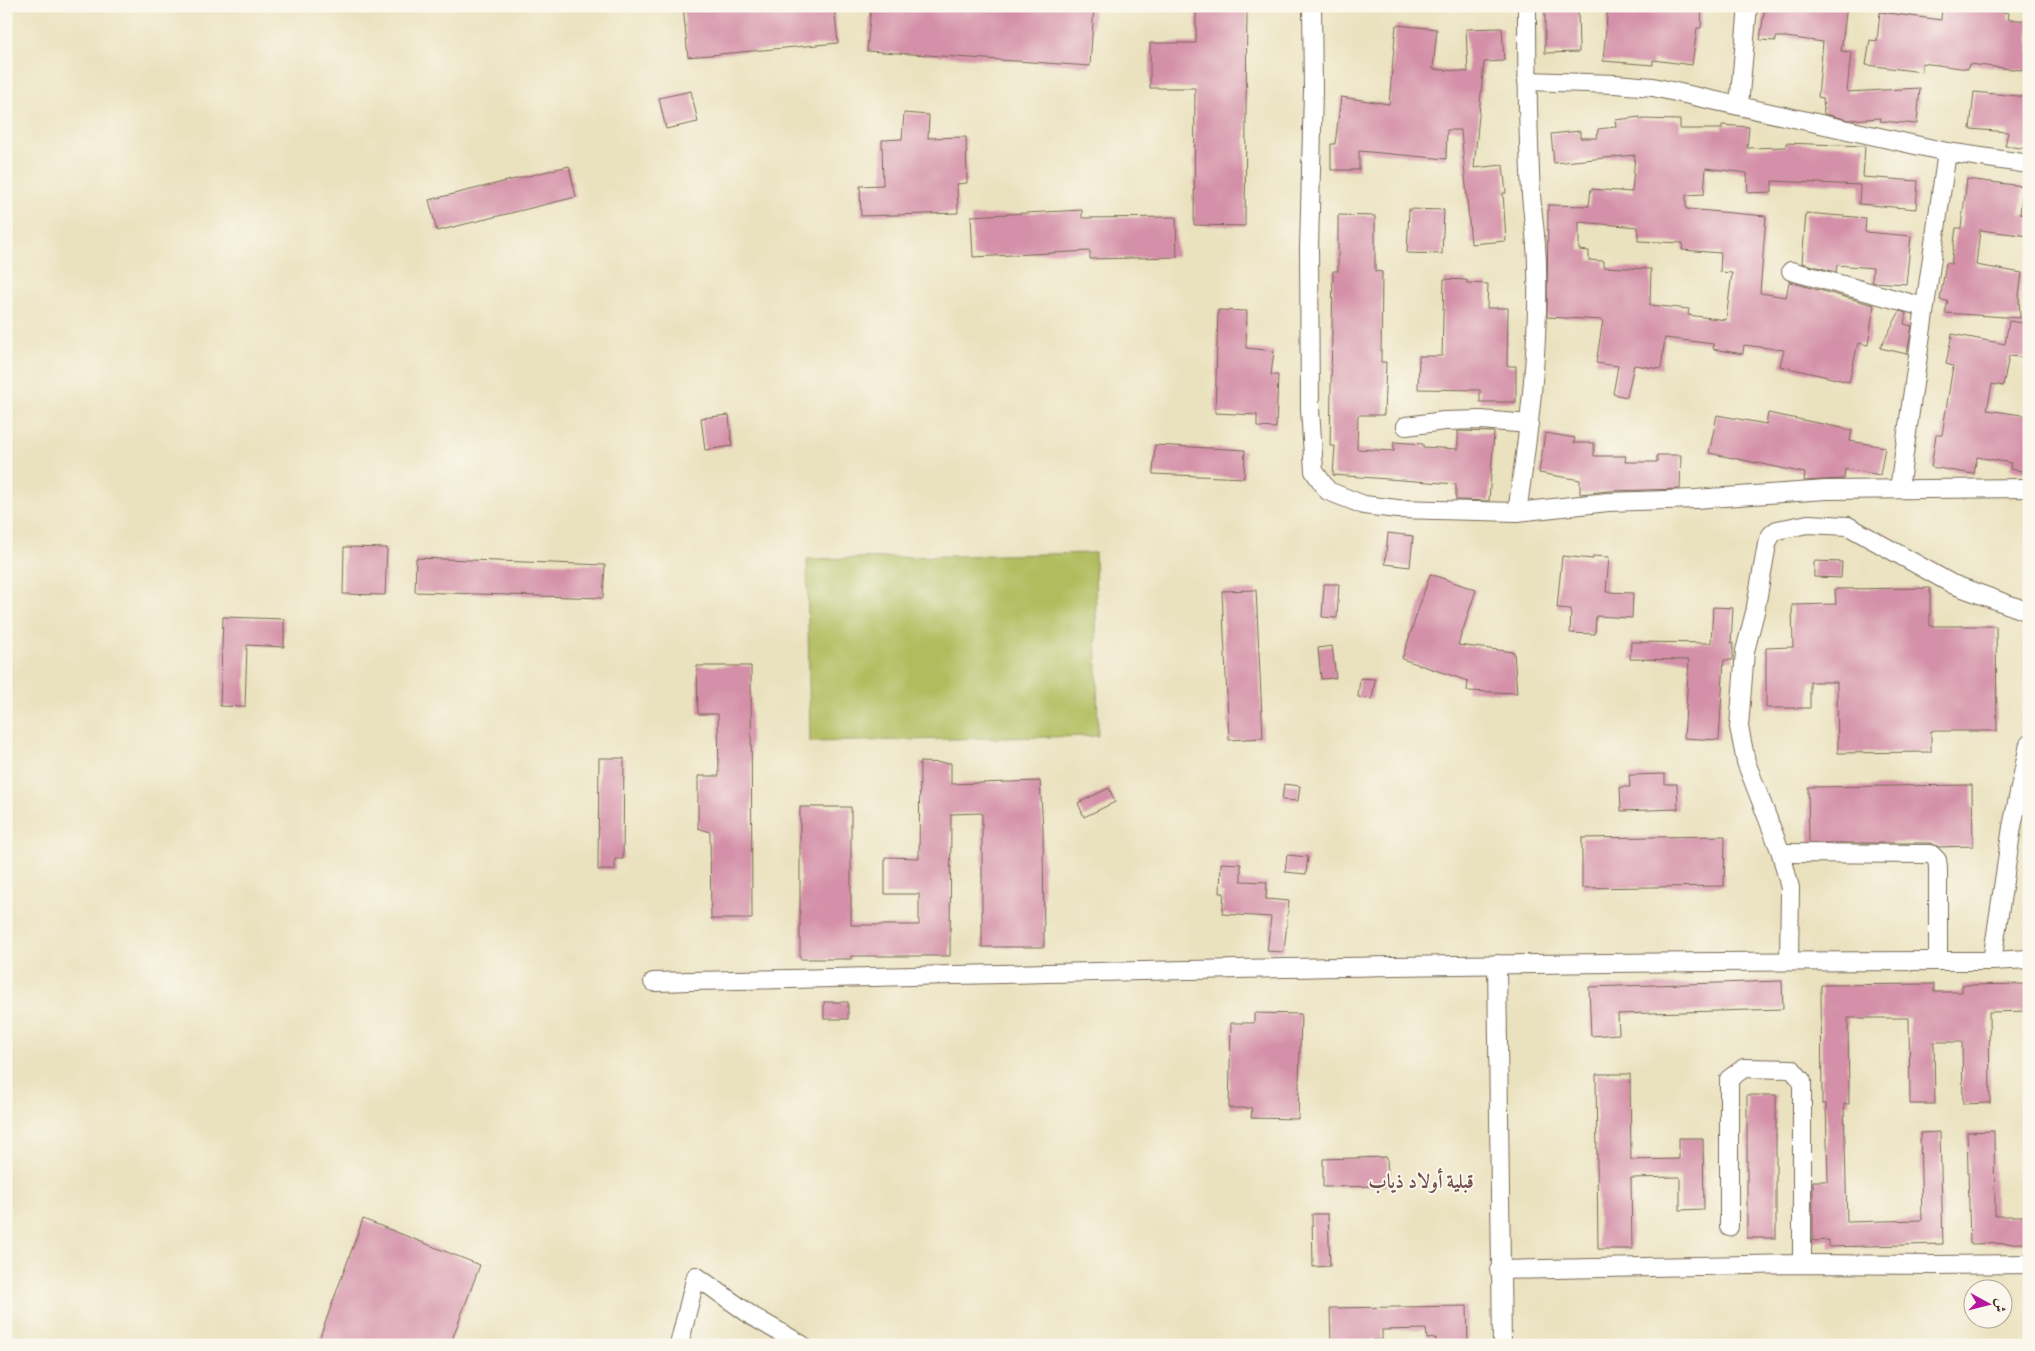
<svg xmlns="http://www.w3.org/2000/svg" width="2035" height="1351" font-family="Vollkorn,Amiri,serif">
<style>
.green{fill:#b0bd5f;stroke:#76743e}
.building{fill:#d490a8;fill-rule:evenodd}
.lines{fill:none;stroke-linecap:round;stroke-linejoin:round}
.minor-casing{stroke:#786a56;stroke-width:20}
.minor{stroke:#fff;stroke-width:18}
.labels{text-anchor:middle;stroke-width:4;stroke-linejoin:round;paint-order:stroke}
.district-label{font-size:20px;font-weight:bold;fill:#714e4e;stroke:#fbf7ec}
</style>
<rect width="100%" height="100%" fill="#fbf7ec"/>
<filter id="ink" filterUnits="userSpaceOnUse"><feTurbulence type="fractalNoise" baseFrequency=".02" numOctaves="2"/><feDisplacementMap in="SourceGraphic" scale="10" xChannelSelector="R" yChannelSelector="G"/><feConvolveMatrix kernelMatrix="1 2 1 2 8 2 1 2 1" color-interpolation-filters="sRGB"/></filter>
<filter id="wash" filterUnits="userSpaceOnUse"><feTurbulence type="fractalNoise" baseFrequency=".0096" numOctaves="4" result="noise"/><feDisplacementMap in="SourceGraphic" scale="20" xChannelSelector="R" yChannelSelector="G"/><feGaussianBlur stdDeviation="1.12" result="paint"/><feColorMatrix in="noise" values="0 0 0 0 0 0 0 0 0 0 0 0 0 0 0 0 0 1.4 0 .05"/><feComposite in="paint" operator="in"/></filter>
<g filter="url(#wash)">
<rect width="100%" height="100%" fill="#eae2bf"/>
<!-- green -->
<polygon class="green" points="1095,553 1098,736 810,742 807,559"/>
<g id="blocks">
<!-- building -->
<g class="building">
<polygon points="683,6 834,6 838,43 688,57"/>
<polygon points="871,6 1094,6 1090,66 867,51"/>
<polygon points="1196,6 1247,6 1245,226 1194,225 1195,88 1150,88 1150,43 1196,43"/>
<polygon points="1545,6 1578,6 1579,52 1545,53"/>
<polygon points="1608,6 1702,6 1701,28 1697,28 1692,65 1653,60 1653,65 1603,61"/>
<polygon points="1765,6 1847,6 1841,51 1851,52 1847,92 1920,88 1917,124 1880,121 1881,118 1849,120 1824,114 1823,98 1818,97 1823,42 1786,37 1776,37 1776,41 1760,40"/>
<polygon points="1942,6 1959,6 2009,13 2008,19 2029,21 2029,71 1969,64 1968,69 1922,63 1922,72 1866,65 1870,40 1877,41 1880,12 1941,20"/>
<polygon points="1396,25 1437,29 1433,69 1468,72 1466,29 1502,28 1504,61 1484,62 1474,168 1503,165 1506,193 1503,193 1506,241 1471,244 1461,130 1447,130 1446,159 1359,151 1359,170 1331,170 1331,144 1335,144 1341,97 1389,104"/>
<polygon points="691,91 698,122 666,129 659,98"/>
<polygon points="1974,92 2029,97 2029,149 2005,146 2008,132 1970,129"/>
<polygon points="904,113 929,115 928,138 966,137 967,183 957,184 958,213 861,216 860,186 883,185 882,140 902,139"/>
<path d="M1640,117V119L1680,120V129H1722V125L1749,127L1747,148L1786,147V143L1865,146L1863,177L1918,181L1916,209L1859,204L1860,185L1772,181V192L1748,193L1747,173L1706,168L1704,194L1686,195V209L1766,216L1760,293L1786,297L1789,282L1874,305L1868,345L1858,343L1849,382L1780,366L1784,350L1744,345L1743,354L1713,349L1714,344L1665,338L1661,369L1634,365L1627,397L1613,394L1618,366L1596,363L1603,320L1547,317L1548,205L1589,206L1591,189L1632,192L1635,155L1554,163L1551,134L1580,131V138H1597L1598,129L1616,127L1615,120ZM1579,222L1638,227V241L1683,243L1682,250L1721,253L1720,272L1732,273L1726,320L1688,315L1689,309L1650,305L1651,269L1604,267V261L1589,260V251L1579,250Z"/>
<polygon points="569,166 576,197 437,231 429,200"/>
<polygon points="1967,179 2023,186 2020,214 2029,215 2029,236 1980,230 1976,265 2022,273 2019,295 2020,318 1945,313 1948,301 1940,300 1946,263 1951,264 1956,228 1961,228"/>
<polygon points="1409,209 1444,210 1442,254 1407,253"/>
<polygon points="1082,210 1082,218 1176,217 1177,257 1090,259 1090,251 973,257 971,216"/>
<polygon points="1806,213 1866,218 1865,232 1911,236 1906,284 1872,282 1873,268 1837,265 1836,272 1802,263"/>
<polygon points="1338,215 1375,216 1375,271 1382,272 1381,362 1386,362 1384,415 1358,415 1357,449 1394,451 1394,442 1423,444 1423,447 1458,449 1458,431 1494,432 1489,501 1456,500 1456,484 1333,475 1335,446 1330,446 1333,271 1338,271"/>
<polygon points="1444,279 1467,280 1467,283 1488,284 1487,308 1508,308 1507,366 1516,366 1516,402 1480,402 1480,390 1418,389 1419,356 1442,356"/>
<polygon points="1218,310 1247,311 1246,348 1274,351 1271,375 1278,375 1276,428 1257,427 1257,415 1215,413"/>
<polygon points="1900,311 1906,313 1904,324 1912,326 1907,354 1880,348"/>
<polygon points="2009,321 2029,324 2029,358 2009,356 2003,386 1992,384 1987,410 2029,416 2029,472 2010,469 2011,463 1977,457 1974,474 1931,467 1936,435 1942,435 1953,366 1946,364 1952,334 2005,344"/>
<polygon points="1768,413 1852,430 1850,441 1885,447 1880,475 1845,469 1844,479 1804,481 1805,473 1709,453 1717,415 1766,424"/>
<polygon points="729,415 732,446 705,450 701,418"/>
<polygon points="1545,433 1575,438 1574,443 1594,443 1594,456 1626,456 1625,462 1657,462 1657,455 1681,455 1680,489 1608,491 1580,494 1580,480 1539,473"/>
<polygon points="1155,445 1245,450 1244,478 1153,474"/>
<polygon points="1388,533 1413,536 1410,567 1385,564"/>
<polygon points="344,547 387,548 385,595 343,594"/>
<polygon points="1562,556 1593,559 1593,556 1609,557 1606,592 1633,593 1632,618 1596,616 1595,634 1570,633 1571,609 1557,608"/>
<polygon points="416,558 605,565 603,598 415,592"/>
<polygon points="1814,561 1842,562 1841,578 1814,577"/>
<polygon points="1430,574 1476,590 1458,645 1514,652 1517,693 1467,691 1468,681 1402,659"/>
<polygon points="1324,584 1339,584 1337,618 1322,617"/>
<polygon points="1930,588 1930,626 1996,626 1997,731 1931,731 1931,752 1838,753 1837,682 1810,682 1810,708 1766,708 1766,648 1793,647 1792,605 1836,604 1835,589"/>
<polygon points="1256,590 1263,738 1229,740 1222,591"/>
<polygon points="1713,607 1733,608 1731,643 1733,643 1733,660 1724,660 1719,740 1684,738 1689,660 1630,659 1631,642 1711,643"/>
<polygon points="223,617 284,619 284,647 247,645 245,707 220,706"/>
<polygon points="1332,646 1336,678 1321,679 1318,648"/>
<polygon points="697,666 751,666 752,919 711,919 710,832 698,828 698,776 719,776 718,714 698,714"/>
<polygon points="1360,678 1375,679 1372,699 1358,697"/>
<polygon points="599,758 624,758 623,859 615,859 615,870 598,870"/>
<polygon points="920,762 951,763 951,784 1040,781 1043,828 1044,947 982,947 982,813 951,814 950,956 851,956 851,959 800,959 800,807 851,807 851,925 919,925 919,894 885,894 885,857 919,858"/>
<polygon points="1665,774 1665,784 1677,784 1678,809 1621,811 1620,787 1630,787 1629,775"/>
<polygon points="1284,784 1300,786 1298,801 1282,800"/>
<polygon points="1972,785 1973,846 1939,847 1931,843 1809,843 1808,787"/>
<polygon points="1109,788 1115,802 1084,817 1078,803"/>
<polygon points="1725,836 1724,886 1582,888 1582,838"/>
<polygon points="1287,855 1308,857 1306,874 1285,872"/>
<polygon points="1221,863 1241,864 1241,881 1267,882 1266,899 1289,901 1284,952 1267,951 1271,917 1222,914 1224,893 1220,893"/>
<polygon points="1782,981 1783,1009 1618,1014 1619,1034 1591,1036 1589,987"/>
<polygon points="1934,984 1934,992 1962,992 1962,985 2029,984 2029,1011 1989,1012 1990,1103 1963,1104 1962,1042 1934,1042 1935,1104 1910,1104 1909,1018 1848,1018 1849,1104 1844,1104 1847,1222 1922,1220 1920,1133 1940,1132 1943,1244 1829,1247 1829,1240 1813,1241 1813,1181 1828,1181 1826,1104 1822,1104 1821,985"/>
<rect x="824" y="1002" width="24" height="17"/>
<polygon points="1254,1013 1301,1014 1298,1119 1251,1118 1252,1108 1229,1108 1231,1023 1254,1023"/>
<polygon points="1596,1074 1630,1074 1631,1160 1679,1159 1679,1138 1703,1138 1704,1209 1680,1210 1680,1177 1631,1178 1632,1249 1598,1249"/>
<rect x="1747" y="1095" width="29" height="143"/>
<polygon points="1994,1131 1995,1216 2029,1216 2029,1243 1970,1244 1967,1132"/>
<polygon points="1387,1157 1388,1186 1323,1187 1323,1159"/>
<polygon points="1312,1214 1328,1214 1330,1266 1313,1267"/>
<polygon points="363,1219 480,1265 450,1345 317,1345"/>
<polygon points="1467,1306 1468,1345 1436,1345 1436,1338 1427,1339 1426,1329 1382,1330 1382,1340 1372,1340 1372,1345 1331,1345 1330,1308"/>
</g>
</g>
</g>
<g filter="url(#ink)">
<use href="#blocks" fill-opacity="0" stroke="#786a56" stroke-width="1"/>
<g class="lines">
<defs>
<g id="minor">
<polyline points="1312,6 1313,90 1309,248 1310,409 1314,471 1328,491 1364,505 1397,509 1517,512 1608,502 1695,499 1826,490 2029,488"/>
<polyline points="1527,81 1615,84 1653,87 1947,152 2029,164"/>
<polyline points="1739,105 1748,6"/>
<polyline points="1791,271 1924,307"/>
<polyline points="1406,426 1444,421 1481,420 1529,424"/>
<polyline points="1899,489 1947,152"/>
<path d="M1517,512C1529,431 1539,349 1537,267C1537,243 1533,219 1531,195C1528,132 1527,69 1527,6"/>
<polyline points="1781,853 1931,854 1937,860 1938,867 1938,961"/>
<polyline points="1789,961 1790,888 1781,853 1746,762 1739,727 1745,651 1755,612 1767,544 1771,535 1777,530 1808,524 1848,526 1952,584 2029,612"/>
<polyline points="1992,961 2012,827 2029,744"/>
<polyline points="1497,964 1502,1345"/>
<path d="M653,982C1099,972 1545,960 1992,961L2029,959"/>
<polyline points="1729,1227 1729,1079 1744,1068 1792,1069 1802,1081 1802,1264"/>
<polyline points="1499,1270 1802,1264 1934,1265 2029,1264"/>
<polyline points="679,1345 696,1276 752,1316 802,1345"/>
</g>
</defs>
<!-- minor casing -->
<use href="#minor" class="minor-casing"/>
<!-- minor -->
<use href="#minor" class="minor"/>
</g>
</g>
<g class="labels">
<!-- district labels -->
<g class="district-label">
<text x="1421" y="1188">قبلية أولاد ذياب</text>
</g>
</g>
<!-- margin -->
<rect width="2035" height="1351" fill="none" stroke="#fbf7ec" stroke-width="25"/>
<!-- north arrow -->
<g transform="translate(1988 1304) rotate(97)"><circle r="24" fill="#fbf7ec" stroke="#aea59a"/>
<path d="M0-4L9 19L0 12L-9 19Z" fill="#b5179e"/>
<text y="-8" font-size="14" font-weight="bold" text-anchor="middle" fill="#3b2a1e">ش</text>
</g>
</svg>
